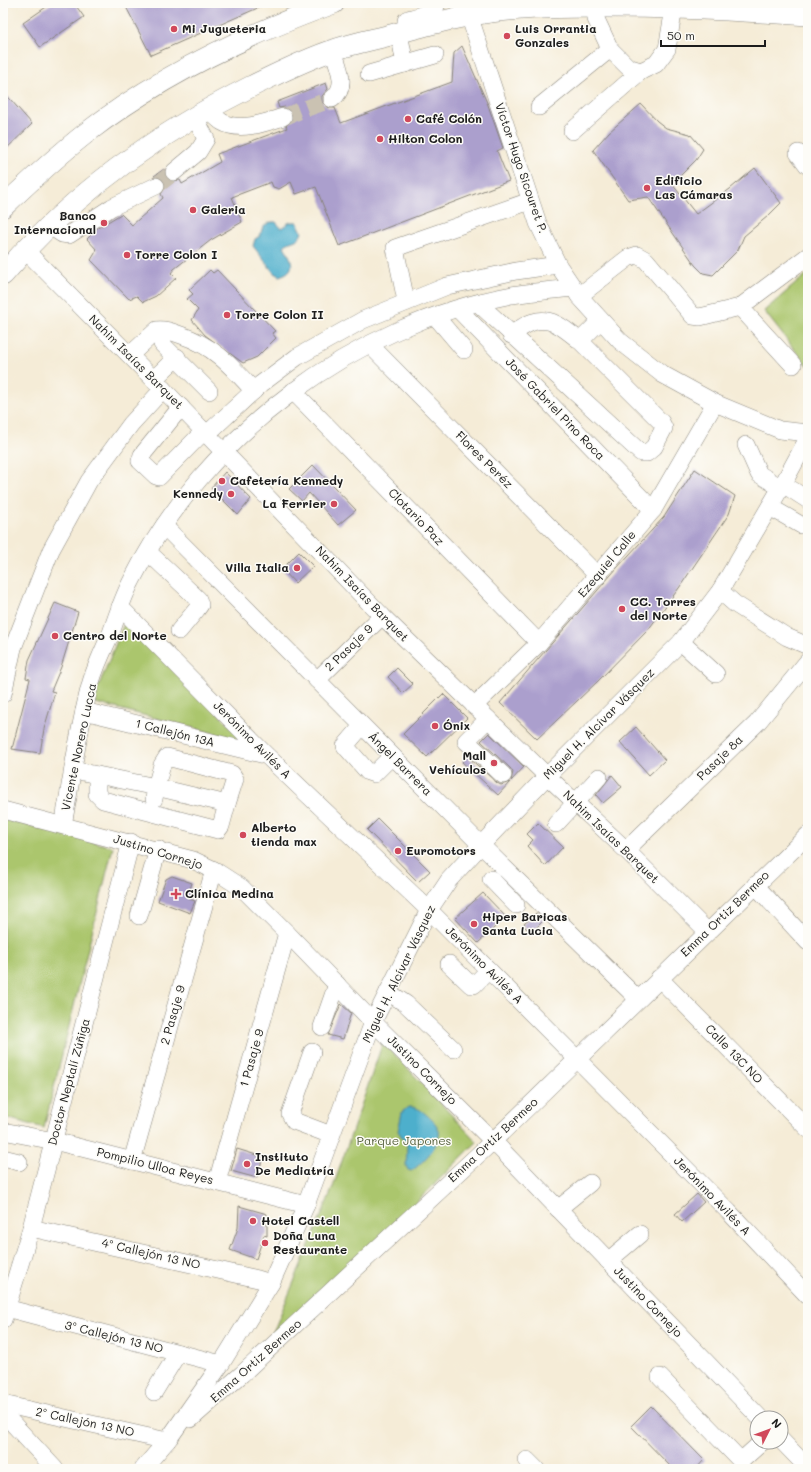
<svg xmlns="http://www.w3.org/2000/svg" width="811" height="1472" font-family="Mali,sans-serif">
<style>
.green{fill:#abc66d;stroke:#647144}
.water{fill:#4dafcc;stroke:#346674}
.building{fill:#ab9fcd}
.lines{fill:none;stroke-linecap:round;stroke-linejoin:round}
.minor-tunnel{stroke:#cac2b2;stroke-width:17;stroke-dasharray:17 8;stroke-linecap:butt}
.minor-casing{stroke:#88847a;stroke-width:18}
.major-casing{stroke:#88847a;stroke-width:22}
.minor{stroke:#fff;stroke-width:17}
.major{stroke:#fff;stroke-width:21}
.poi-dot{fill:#d1495b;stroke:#fdfcf7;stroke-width:1.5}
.labels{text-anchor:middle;stroke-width:3;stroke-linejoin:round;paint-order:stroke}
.poi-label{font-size:12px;font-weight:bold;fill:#1c1c1c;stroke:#fdfcf7;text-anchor:start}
.street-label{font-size:12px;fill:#1c1c1c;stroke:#fdfcf7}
.park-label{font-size:12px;fill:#55603c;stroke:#fdfcf7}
</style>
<rect width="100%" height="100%" fill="#fdfcf7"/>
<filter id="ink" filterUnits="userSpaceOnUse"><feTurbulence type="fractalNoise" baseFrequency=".025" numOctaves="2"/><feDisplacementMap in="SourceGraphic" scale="8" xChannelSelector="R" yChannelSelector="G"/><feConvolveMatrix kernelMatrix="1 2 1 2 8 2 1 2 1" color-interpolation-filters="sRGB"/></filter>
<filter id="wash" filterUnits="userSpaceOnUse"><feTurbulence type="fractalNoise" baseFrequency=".012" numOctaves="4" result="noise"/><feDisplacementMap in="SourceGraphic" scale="16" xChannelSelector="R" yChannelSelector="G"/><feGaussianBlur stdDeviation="0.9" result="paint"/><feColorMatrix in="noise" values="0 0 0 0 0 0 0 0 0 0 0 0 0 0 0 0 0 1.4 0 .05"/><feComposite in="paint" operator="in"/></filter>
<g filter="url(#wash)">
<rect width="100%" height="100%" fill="#f5ecd7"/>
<!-- green -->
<g class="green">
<polygon points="808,273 808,367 764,311"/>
<polygon points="126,619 245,741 92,702"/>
<polygon points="3,819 113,847 44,1128 3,1117"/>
<polygon points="383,1042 477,1142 265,1352 333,1187"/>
</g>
<!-- water -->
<g class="water">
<path d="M271,222H276L281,228L290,222H297L302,232C299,243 291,239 284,246C291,258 299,271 279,276L274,273L253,246L255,239L260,236C262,228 264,225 271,222Z"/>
<path d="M408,1107C418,1107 421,1110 428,1116C431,1119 436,1123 438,1128C445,1141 421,1165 411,1171L408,1170L406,1166L407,1145L398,1131L402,1112Z"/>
</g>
<g id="blocks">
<!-- building -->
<g class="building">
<polygon points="52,3 74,3 84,17 40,47 23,23"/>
<polygon points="124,3 269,3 151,55"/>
<polygon points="462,46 488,105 503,148 497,151 509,181 339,246 316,187 296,194 291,182 279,189 273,187 271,182 232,197 242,222 211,240 174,269 171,273 176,278 156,296 143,302 137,296 129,299 91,260 97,250 87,239 92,234 91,232 121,214 132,225 163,198 161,194 166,187 165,182 161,178 154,176 164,169 167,179 171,181 180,180 182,184 220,162 217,154 287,128 286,126 293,119 292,114 285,107 279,108 277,102 326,83 328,89 322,96 322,102 329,108 335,108 341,123 452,82 454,53"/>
<polygon points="3,91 32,124 3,152"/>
<polygon points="641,104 657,121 666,128 690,134 703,149 696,160 672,184 696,214 730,189 755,168 781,203 768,216 744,236 738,250 713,275 703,273 695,265 648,197 628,200 593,150 609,132"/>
<polygon points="210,270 213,273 217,270 275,331 272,333 276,338 257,357 243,363 205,335 192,320 198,310 187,299 193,294 189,290"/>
<polygon points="313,465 356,510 338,525 309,493 302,501 289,489"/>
<polygon points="695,469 735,496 729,514 679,588 648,630 598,681 537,739 500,703 617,568 664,517"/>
<polygon points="225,472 251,499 238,515 211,488"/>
<polygon points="299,552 313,566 295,583 282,569"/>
<polygon points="55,603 78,612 61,667 51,691 55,692 44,729 40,753 12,749 30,679 26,678 29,660"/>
<polygon points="397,668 413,684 403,693 388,677"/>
<polygon points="443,694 467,718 427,757 403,734"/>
<polygon points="636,727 665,760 649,775 620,742"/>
<polygon points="489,733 524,767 511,781 513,772 510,768 481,741"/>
<polygon points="467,756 497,783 501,785 510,782 498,795 462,762"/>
<polygon points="612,775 622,787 603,803 596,795"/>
<polygon points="378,819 430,871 418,882 367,830"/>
<polygon points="538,823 563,847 545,866 527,846 533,840 527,834"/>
<polygon points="172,876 192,883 190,889 193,890 189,899 195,901 190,913 158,901 166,879"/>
<polygon points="483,893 506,917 478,943 455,918"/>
<polygon points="536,913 544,920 531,933 523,925"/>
<polygon points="341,1004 351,1013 343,1039 328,1035"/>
<polygon points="237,1149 263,1157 257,1178 231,1171"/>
<polygon points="697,1194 704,1202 682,1222 675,1214"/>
<polygon points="239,1206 267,1214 267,1236 264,1235 256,1259 230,1250 238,1228"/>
<polygon points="651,1406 704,1460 696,1469 673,1469 631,1426"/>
</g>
</g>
</g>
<g filter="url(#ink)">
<use href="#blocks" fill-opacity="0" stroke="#88847a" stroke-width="1"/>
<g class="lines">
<!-- minor-tunnel -->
<g class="minor-tunnel">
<polyline points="283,117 332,99"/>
<polyline points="156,186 174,172"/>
</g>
<defs>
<g id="minor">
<polyline points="465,3 538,223 558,265 579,296 620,341 662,374 715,403 780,430 808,433"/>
<polyline points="596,7 596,19 610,49 628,67 641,71 656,64 667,49 674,8"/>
<polyline points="399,33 405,64"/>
<polyline points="369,74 435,55"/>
<path d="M332,99C349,86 338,68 333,50"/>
<polyline points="539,107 610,49"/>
<path d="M208,109C212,113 217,119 222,122C239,132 265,123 283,117"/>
<polyline points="572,131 641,71"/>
<polyline points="798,153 808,166"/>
<polyline points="174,172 198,152 206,139 195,117"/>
<polyline points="50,226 62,234 69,235 112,207 156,186"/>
<polyline points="25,250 163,389 382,616 547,776 626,850 707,931"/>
<polyline points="579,296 628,258 637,255 646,260 693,316 700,317 740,307 808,256"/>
<polyline points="406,301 395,248 530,201"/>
<polyline points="478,303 641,453 647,453 654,447 664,428 661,422 580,341 600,321"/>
<polyline points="740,307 793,365"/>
<polyline points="458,309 653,510"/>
<polyline points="436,317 464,350"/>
<path d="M511,335C517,331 525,324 533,322C552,316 566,330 580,341"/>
<polyline points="162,344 209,391"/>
<polyline points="370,345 598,576"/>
<path d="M130,355L157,330C165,329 172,332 181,335C214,346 231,366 254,391"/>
<polyline points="154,379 177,357"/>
<polyline points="293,391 539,643"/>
<polyline points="181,407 142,455 140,461 156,476 159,477 204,431"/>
<polyline points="207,434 261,384 297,357 363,320 447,286 516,271 558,265"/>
<polyline points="746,445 759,474 781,488"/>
<polyline points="783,484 808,500"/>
<polyline points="770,507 801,525"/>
<polyline points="164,526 481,845 638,999"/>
<polyline points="148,552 198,599 200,605 197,609 179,631"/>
<polyline points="720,591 735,604 787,637 808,646"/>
<polyline points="120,607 266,755 429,910 729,1212 808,1296"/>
<polyline points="681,642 716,674"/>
<polyline points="317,680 382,616"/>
<polyline points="3,694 13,648 51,550 89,481 131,424 163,389"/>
<polyline points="474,706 539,643 653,510 715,403"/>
<polyline points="84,711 265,755"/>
<polyline points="488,719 466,741 503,775"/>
<polyline points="362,726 345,746 368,772 374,774 392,756"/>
<polygon points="167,757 232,774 235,779 227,804 156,787 162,765"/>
<polyline points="73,770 156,787 154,799"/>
<polyline points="97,775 97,794 103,800 218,830 221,826 227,804"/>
<polyline points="3,810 193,860 214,870 242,888 287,933 373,1022 493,1141 760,1418"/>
<polyline points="556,824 599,777"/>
<path d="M63,825C72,778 78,729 91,682C96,665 104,649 111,633C117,615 123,597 132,580C205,435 353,324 512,295C532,292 553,290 573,288"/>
<polyline points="626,850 757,723 808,661"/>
<polyline points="491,879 516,905"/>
<polyline points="755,885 808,942"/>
<polyline points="139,916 158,849"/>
<polyline points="449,964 471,985 474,985 489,970"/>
<polyline points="659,978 808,1129"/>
<polyline points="388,992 406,1004 453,1049"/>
<polyline points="322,1027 337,984"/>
<polyline points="312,1052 290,1114 294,1121 331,1135"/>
<polyline points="3,1131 54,1141 306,1205"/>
<polyline points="3,1158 19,1162"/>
<polyline points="132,1161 214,870"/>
<polyline points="217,1182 287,933"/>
<polyline points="558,1209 590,1183"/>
<polyline points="31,1228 258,1279 271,1283"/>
<polyline points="608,1261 640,1234"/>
<polyline points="6,1308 221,1364"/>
<polyline points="3,1320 31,1228 131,842"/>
<polyline points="660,1377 741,1461 762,1442"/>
<polyline points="154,1392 178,1353"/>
<polyline points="3,1404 167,1441"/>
<polyline points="3,1413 55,1469"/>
<polyline points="191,1419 242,1374 493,1141 808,835"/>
<polyline points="781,1440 808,1468"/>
<polyline points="527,1460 536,1469"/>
<polyline points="143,1469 170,1437 221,1364 271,1283 306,1205 373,1022 429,910 449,880 481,845 547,776 681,642 720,591 783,484 808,438"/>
</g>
<g id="major">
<path d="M408,21C419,18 432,16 435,3"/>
<path d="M3,207C29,182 56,157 85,134C159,76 245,35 334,3"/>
<path d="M3,275C71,195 158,133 252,86C279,73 306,59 334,50C354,43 377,39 398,33C431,24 464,15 498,11C533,7 568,7 604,7C672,7 740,10 808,15"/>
</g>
</defs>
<!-- minor casing -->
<use href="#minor" class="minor-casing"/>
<!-- major casing -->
<use href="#major" class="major-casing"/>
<!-- minor -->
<use href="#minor" class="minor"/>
<!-- major -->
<use href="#major" class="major"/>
</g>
</g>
<!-- markers -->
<g class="poi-dot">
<circle cx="174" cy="29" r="4"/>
<circle cx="507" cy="36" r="4"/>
<circle cx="408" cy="119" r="4"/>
<circle cx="380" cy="139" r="4"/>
<circle cx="647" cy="188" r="4"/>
<circle cx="193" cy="210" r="4"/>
<circle cx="104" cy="223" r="4"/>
<circle cx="127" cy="255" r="4"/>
<circle cx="227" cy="315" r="4"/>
<circle cx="222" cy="481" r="4"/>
<circle cx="231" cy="494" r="4"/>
<circle cx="334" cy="504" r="4"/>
<circle cx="297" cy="568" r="4"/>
<circle cx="622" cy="609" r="4"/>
<circle cx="55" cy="636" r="4"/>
<circle cx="435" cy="726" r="4"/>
<circle cx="494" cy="763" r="4"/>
<circle cx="243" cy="835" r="4"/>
<circle cx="398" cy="851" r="4"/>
<path d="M174 888h4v4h4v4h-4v4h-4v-4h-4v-4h4z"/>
<circle cx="474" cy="924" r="4"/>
<circle cx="247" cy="1164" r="4"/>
<circle cx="253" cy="1221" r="4"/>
<circle cx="265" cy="1243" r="4"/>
</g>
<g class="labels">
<!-- poi labels -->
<g class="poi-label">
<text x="182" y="33">Mi Jugueteria</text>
<text x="515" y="33">Luis Orrantia<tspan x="515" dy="14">Gonzales</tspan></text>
<text x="416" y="123">Café Colón</text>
<text x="388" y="143">Hilton Colon</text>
<text x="655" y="185">Edificio<tspan x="655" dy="14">Las Cámaras</tspan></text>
<text x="201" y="214">Galeria</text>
<text x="96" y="220" text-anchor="end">Banco<tspan x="96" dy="14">Internacional</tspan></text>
<text x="135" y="259">Torre Colon I</text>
<text x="235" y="319">Torre Colon II</text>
<text x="230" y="485">Cafetería Kennedy</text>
<text x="223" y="498" text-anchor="end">Kennedy</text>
<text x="326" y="508" text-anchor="end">La Ferrier</text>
<text x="289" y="572" text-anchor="end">Villa Italia</text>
<text x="630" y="606">CC. Torres<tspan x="630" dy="14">del Norte</tspan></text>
<text x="63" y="640">Centro del Norte</text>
<text x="443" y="730">Ónix</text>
<text x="486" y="760" text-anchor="end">Mall<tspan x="486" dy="14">Vehículos</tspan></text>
<text x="251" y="832">Alberto<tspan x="251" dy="14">tienda max</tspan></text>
<text x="406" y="855">Euromotors</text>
<text x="185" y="898">Clínica Medina</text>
<text x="482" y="921">Hiper Baricas<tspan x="482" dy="14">Santa Lucia</tspan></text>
<text x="255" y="1161">Instituto<tspan x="255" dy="14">De Mediatría</tspan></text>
<text x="261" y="1225">Hotel Castell</text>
<text x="273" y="1240">Doña Luna<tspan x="273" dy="14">Restaurante</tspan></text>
</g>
<!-- street labels -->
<g class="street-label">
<text transform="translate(521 168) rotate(71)" y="4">Víctor Hugo Sicouret P.</text>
<text transform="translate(136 362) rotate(45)" y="4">Nahim Isaías Barquet</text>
<text transform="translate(555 409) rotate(46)" y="4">José Gabriel Pino Roca</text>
<text transform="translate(484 460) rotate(45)" y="4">Flores Peréz</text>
<text transform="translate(416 517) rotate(46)" y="4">Clotario Paz</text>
<text transform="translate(607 564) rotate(-50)" y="4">Ezequiel Calle</text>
<text transform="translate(362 594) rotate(46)" y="4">Nahim Isaías Barquet</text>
<text transform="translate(349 648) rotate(-44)" y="4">2 Pasaje 9</text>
<text transform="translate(599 724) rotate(-45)" y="4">Miguel H. Alcívar Vásquez</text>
<text transform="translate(175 733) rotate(14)" y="4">1 Callejón 13A</text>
<text transform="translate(252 740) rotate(45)" y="4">Jerónimo Avilés A</text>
<text transform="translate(79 747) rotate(-78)" y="4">Vicente Norero Lucca</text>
<text transform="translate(720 758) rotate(-44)" y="4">Pasaje 8a</text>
<text transform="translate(400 764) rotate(45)" y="4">Ángel Barrera</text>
<text transform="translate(611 837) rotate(44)" y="4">Nahim Isaías Barquet</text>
<text transform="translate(158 852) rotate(17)" y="4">Justino Cornejo</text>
<text transform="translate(725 914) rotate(-44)" y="4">Emma Ortiz Bermeo</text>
<text transform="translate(484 965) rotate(45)" y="4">Jerónimo Avilés A</text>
<text transform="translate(399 974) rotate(-64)" y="4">Miguel H. Alcívar Vásquez</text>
<text transform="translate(173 1015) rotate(-74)" y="4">2 Pasaje 9</text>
<text transform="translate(734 1054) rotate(46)" y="4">Calle 13C NO</text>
<text transform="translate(252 1058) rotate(-74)" y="4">1 Pasaje 9</text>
<text transform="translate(422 1070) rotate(45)" y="4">Justino Cornejo</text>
<text transform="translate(69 1082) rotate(-75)" y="4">Doctor Neptalí Zúñiga</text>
<text transform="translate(493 1140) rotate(-43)" y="4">Emma Ortiz Bermeo</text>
<text transform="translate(155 1166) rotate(14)" y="4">Pompilio Ulloa Reyes</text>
<text transform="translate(712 1196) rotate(46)" y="4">Jerónimo Avilés A</text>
<text transform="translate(151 1254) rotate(13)" y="4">4º Callejón 13 NO</text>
<text transform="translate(648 1302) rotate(46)" y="4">Justino Cornejo</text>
<text transform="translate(114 1337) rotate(14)" y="4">3º Callejón 13 NO</text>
<text transform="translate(256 1361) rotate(-42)" y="4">Emma Ortiz Bermeo</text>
<text transform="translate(85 1422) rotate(12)" y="4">2º Callejón 13 NO</text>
</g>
<!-- park labels -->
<g class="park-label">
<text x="404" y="1145">Parque Japones</text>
</g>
</g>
<!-- margin -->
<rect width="811" height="1472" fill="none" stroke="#fdfcf7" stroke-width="16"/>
<!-- north arrow -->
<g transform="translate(769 1430) rotate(48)"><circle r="19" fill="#fdfcf7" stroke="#a3a29f"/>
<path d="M0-3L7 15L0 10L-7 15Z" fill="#d1495b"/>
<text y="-6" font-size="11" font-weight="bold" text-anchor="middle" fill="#1c1c1c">N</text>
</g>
<!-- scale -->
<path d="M661 40v6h104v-6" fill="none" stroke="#1c1c1c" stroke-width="2"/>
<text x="667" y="40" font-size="12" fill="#1c1c1c" stroke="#fdfcf7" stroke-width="3" paint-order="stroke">50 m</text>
</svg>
